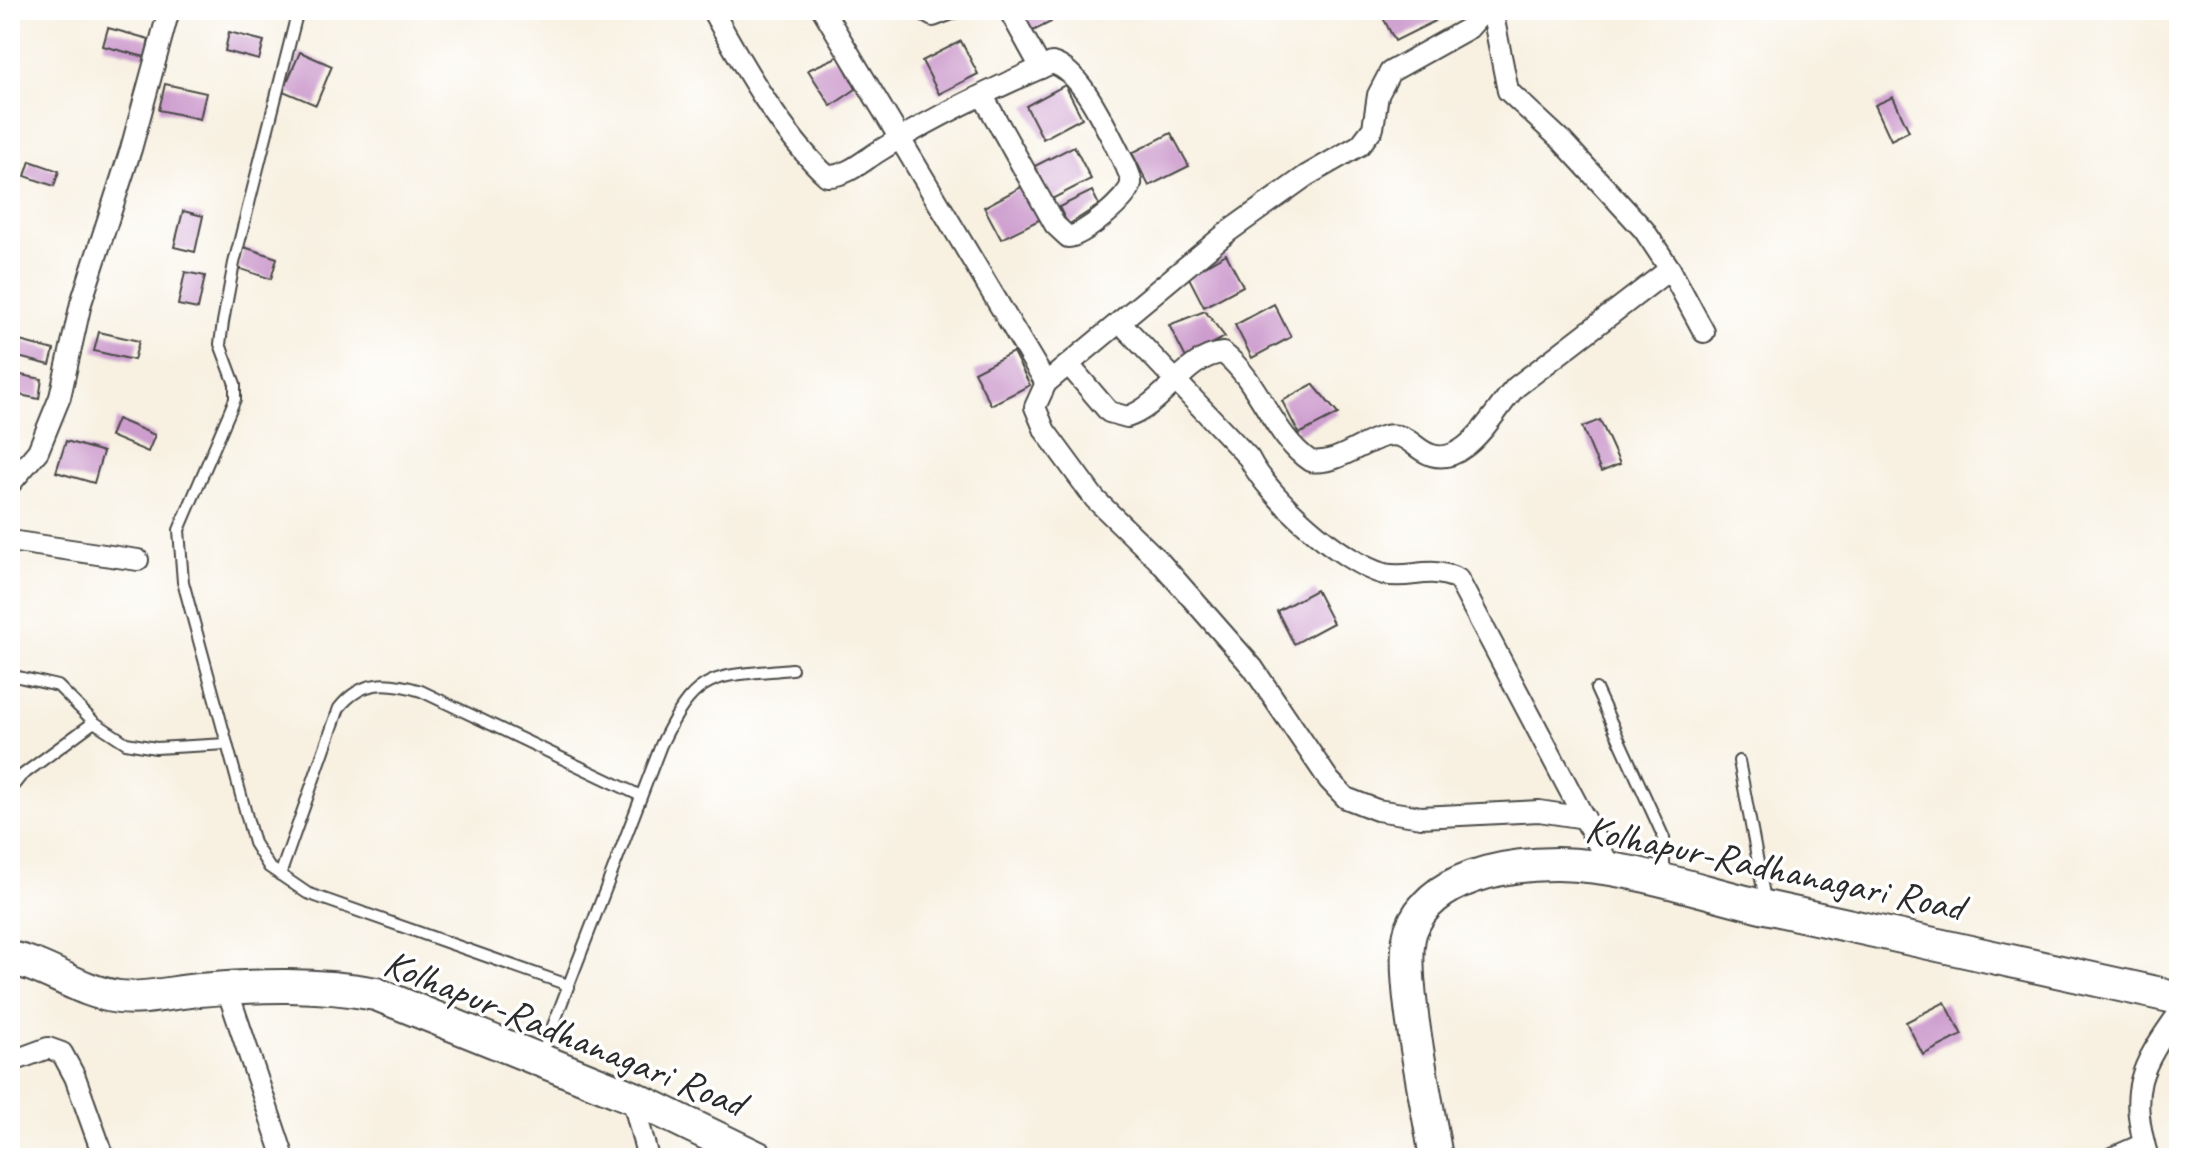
<svg xmlns="http://www.w3.org/2000/svg" width="2189" height="1168" font-family="Caveat,sans-serif">
<style>
.building{fill:#cd9dce}
.lines{fill:none;stroke-linecap:round;stroke-linejoin:round}
.service-casing{stroke:#4a4946;stroke-width:14}
.minor-casing{stroke:#4a4946;stroke-width:24}
.primary-casing{stroke:#4a4946;stroke-width:36}
.service{stroke:#fff;stroke-width:10}
.minor{stroke:#fff;stroke-width:20}
.primary{stroke:#fff;stroke-width:32}
.labels{text-anchor:middle;stroke-width:7;stroke-linejoin:round;paint-order:stroke}
.street-label{font-size:40px;fill:#2b2b2b;stroke:#fff}
</style>
<rect width="100%" height="100%" fill="#fff"/>
<filter id="ink" filterUnits="userSpaceOnUse"><feTurbulence type="fractalNoise" baseFrequency=".0125" numOctaves="2"/><feDisplacementMap in="SourceGraphic" scale="16" xChannelSelector="R" yChannelSelector="G"/><feConvolveMatrix kernelMatrix="1 2 1 2 8 2 1 2 1" color-interpolation-filters="sRGB"/></filter>
<filter id="wash" filterUnits="userSpaceOnUse"><feTurbulence type="fractalNoise" baseFrequency=".006" numOctaves="4" result="noise"/><feDisplacementMap in="SourceGraphic" scale="32" xChannelSelector="R" yChannelSelector="G"/><feGaussianBlur stdDeviation="1.8" result="paint"/><feColorMatrix in="noise" values="0 0 0 0 0 0 0 0 0 0 0 0 0 0 0 0 0 1.4 0 .05"/><feComposite in="paint" operator="in"/></filter>
<g filter="url(#wash)">
<rect width="100%" height="100%" fill="#f8f1e2"/>
<g id="blocks">
<!-- building -->
<g class="building">
<polygon points="1026,10 1045,10 1051,22 1031,32 1021,12"/>
<polygon points="1379,10 1429,10 1435,21 1395,41"/>
<polygon points="108,28 149,39 145,57 103,46"/>
<polygon points="229,32 264,41 259,60 225,51"/>
<polygon points="961,41 978,74 939,94 922,61"/>
<polygon points="300,52 332,66 316,105 283,91"/>
<polygon points="839,56 856,89 831,106 808,70"/>
<polygon points="165,84 206,93 200,119 159,110"/>
<polygon points="1065,85 1082,118 1043,139 1026,106"/>
<polygon points="1893,97 1909,131 1891,140 1875,105"/>
<polygon points="1171,133 1189,166 1149,186 1132,153"/>
<polygon points="1074,146 1091,179 1052,199 1035,166"/>
<polygon points="30,161 59,171 54,186 25,176"/>
<polygon points="1023,186 1041,219 1001,239 984,207"/>
<polygon points="1092,191 1099,205 1068,225 1059,207"/>
<polygon points="183,211 203,216 195,252 174,247"/>
<polygon points="244,247 277,258 271,279 238,268"/>
<polygon points="1226,254 1243,286 1204,307 1188,276"/>
<polygon points="185,272 205,276 198,309 178,305"/>
<polygon points="1274,304 1291,337 1252,358 1235,325"/>
<polygon points="1205,311 1225,337 1186,358 1169,325"/>
<polygon points="99,332 139,341 134,360 94,351"/>
<polygon points="12,339 54,350 50,365 10,355"/>
<polygon points="1013,352 1030,385 991,405 974,372"/>
<polygon points="10,373 42,379 39,399 10,393"/>
<polygon points="1313,384 1338,414 1299,434 1282,401"/>
<polygon points="117,419 155,435 148,452 110,436"/>
<polygon points="1600,420 1620,464 1601,472 1582,427"/>
<polygon points="66,441 103,452 94,483 56,472"/>
<polygon points="1316,590 1333,623 1294,644 1277,611"/>
<polygon points="1945,1002 1962,1035 1923,1055 1906,1022"/>
</g>
</g>
</g>
<g filter="url(#ink)">
<use href="#blocks" fill-opacity="0" stroke="#4a4946" stroke-width="2"/>
<g class="lines">
<defs>
<g id="service">
<polyline points="298,10 234,263 223,322 220,344 235,384 235,399 179,530 183,582 254,843 269,867 307,893 568,985"/>
<polyline points="10,675 58,686 94,722 126,743 156,748 227,744"/>
<polyline points="1596,689 1664,838 1664,875"/>
<polyline points="1739,761 1765,900"/>
<polyline points="10,790 21,776 94,722"/>
<path d="M280,875L339,708C362,679 388,681 421,691L641,796"/>
<path d="M541,1057L661,745C697,669 714,677 792,669"/>
</g>
<g id="minor">
<path d="M712,10C742,64 782,135 827,176C845,177 862,162 876,153C931,118 992,89 1052,63C1084,71 1110,138 1126,166C1128,172 1132,178 1131,184C1128,199 1083,236 1068,237L1055,225L983,96"/>
<polyline points="823,10 1046,383"/>
<polyline points="923,10 933,16 949,10"/>
<polyline points="1009,10 1041,68"/>
<polyline points="1485,10 1469,28 1390,72 1378,95 1373,128 1360,145 1306,176 1229,231 1046,383 1035,407 1045,431 1095,499 1160,562 1253,668 1329,780 1346,798 1377,810 1421,817 1539,811 1585,818"/>
<polyline points="1492,10 1508,91 1562,141 1644,230 1670,269 1704,332"/>
<path d="M1120,322L1249,458C1268,497 1342,563 1384,574C1411,580 1428,565 1458,579L1610,867"/>
<path d="M1069,365L1109,412L1127,417C1164,405 1185,356 1223,353C1260,381 1272,435 1310,461C1338,465 1359,443 1385,436C1403,432 1410,443 1423,451C1463,476 1495,408 1516,387L1670,269"/>
<polyline points="10,484 38,451 60,397 81,303 131,149 169,10"/>
<polyline points="10,541 138,560"/>
<polyline points="227,989 284,1158"/>
<polyline points="10,1062 48,1048 62,1053 75,1077 104,1158"/>
<polyline points="632,1097 648,1158"/>
<polyline points="2112,1158 2144,1144"/>
<path d="M2148,1158C2128,1089 2139,1069 2179,1013"/>
</g>
<g id="primary">
<path d="M10,958C49,966 79,992 119,997C144,1000 174,992 199,990C259,985 317,983 376,994L632,1097L758,1158"/>
<path d="M1436,1158C1429,1110 1397,969 1411,930C1431,876 1507,864 1557,864C1631,865 1699,892 1770,908C1906,939 2043,967 2179,998"/>
</g>
</defs>
<!-- service casing -->
<use href="#service" class="service-casing"/>
<!-- minor casing -->
<use href="#minor" class="minor-casing"/>
<!-- primary casing -->
<use href="#primary" class="primary-casing"/>
<!-- service -->
<use href="#service" class="service"/>
<!-- minor -->
<use href="#minor" class="minor"/>
<!-- primary -->
<use href="#primary" class="primary"/>
</g>
</g>
<g class="labels">
<!-- street labels -->
<g class="street-label">
<text transform="translate(1775 867) rotate(12)" y="14">Kolhapur-Radhanagari Road</text>
<text transform="translate(565 1032) rotate(22)" y="14">Kolhapur-Radhanagari Road</text>
</g>
</g>
<!-- margin -->
<rect width="2189" height="1168" fill="none" stroke="#fff" stroke-width="40"/>
</svg>
